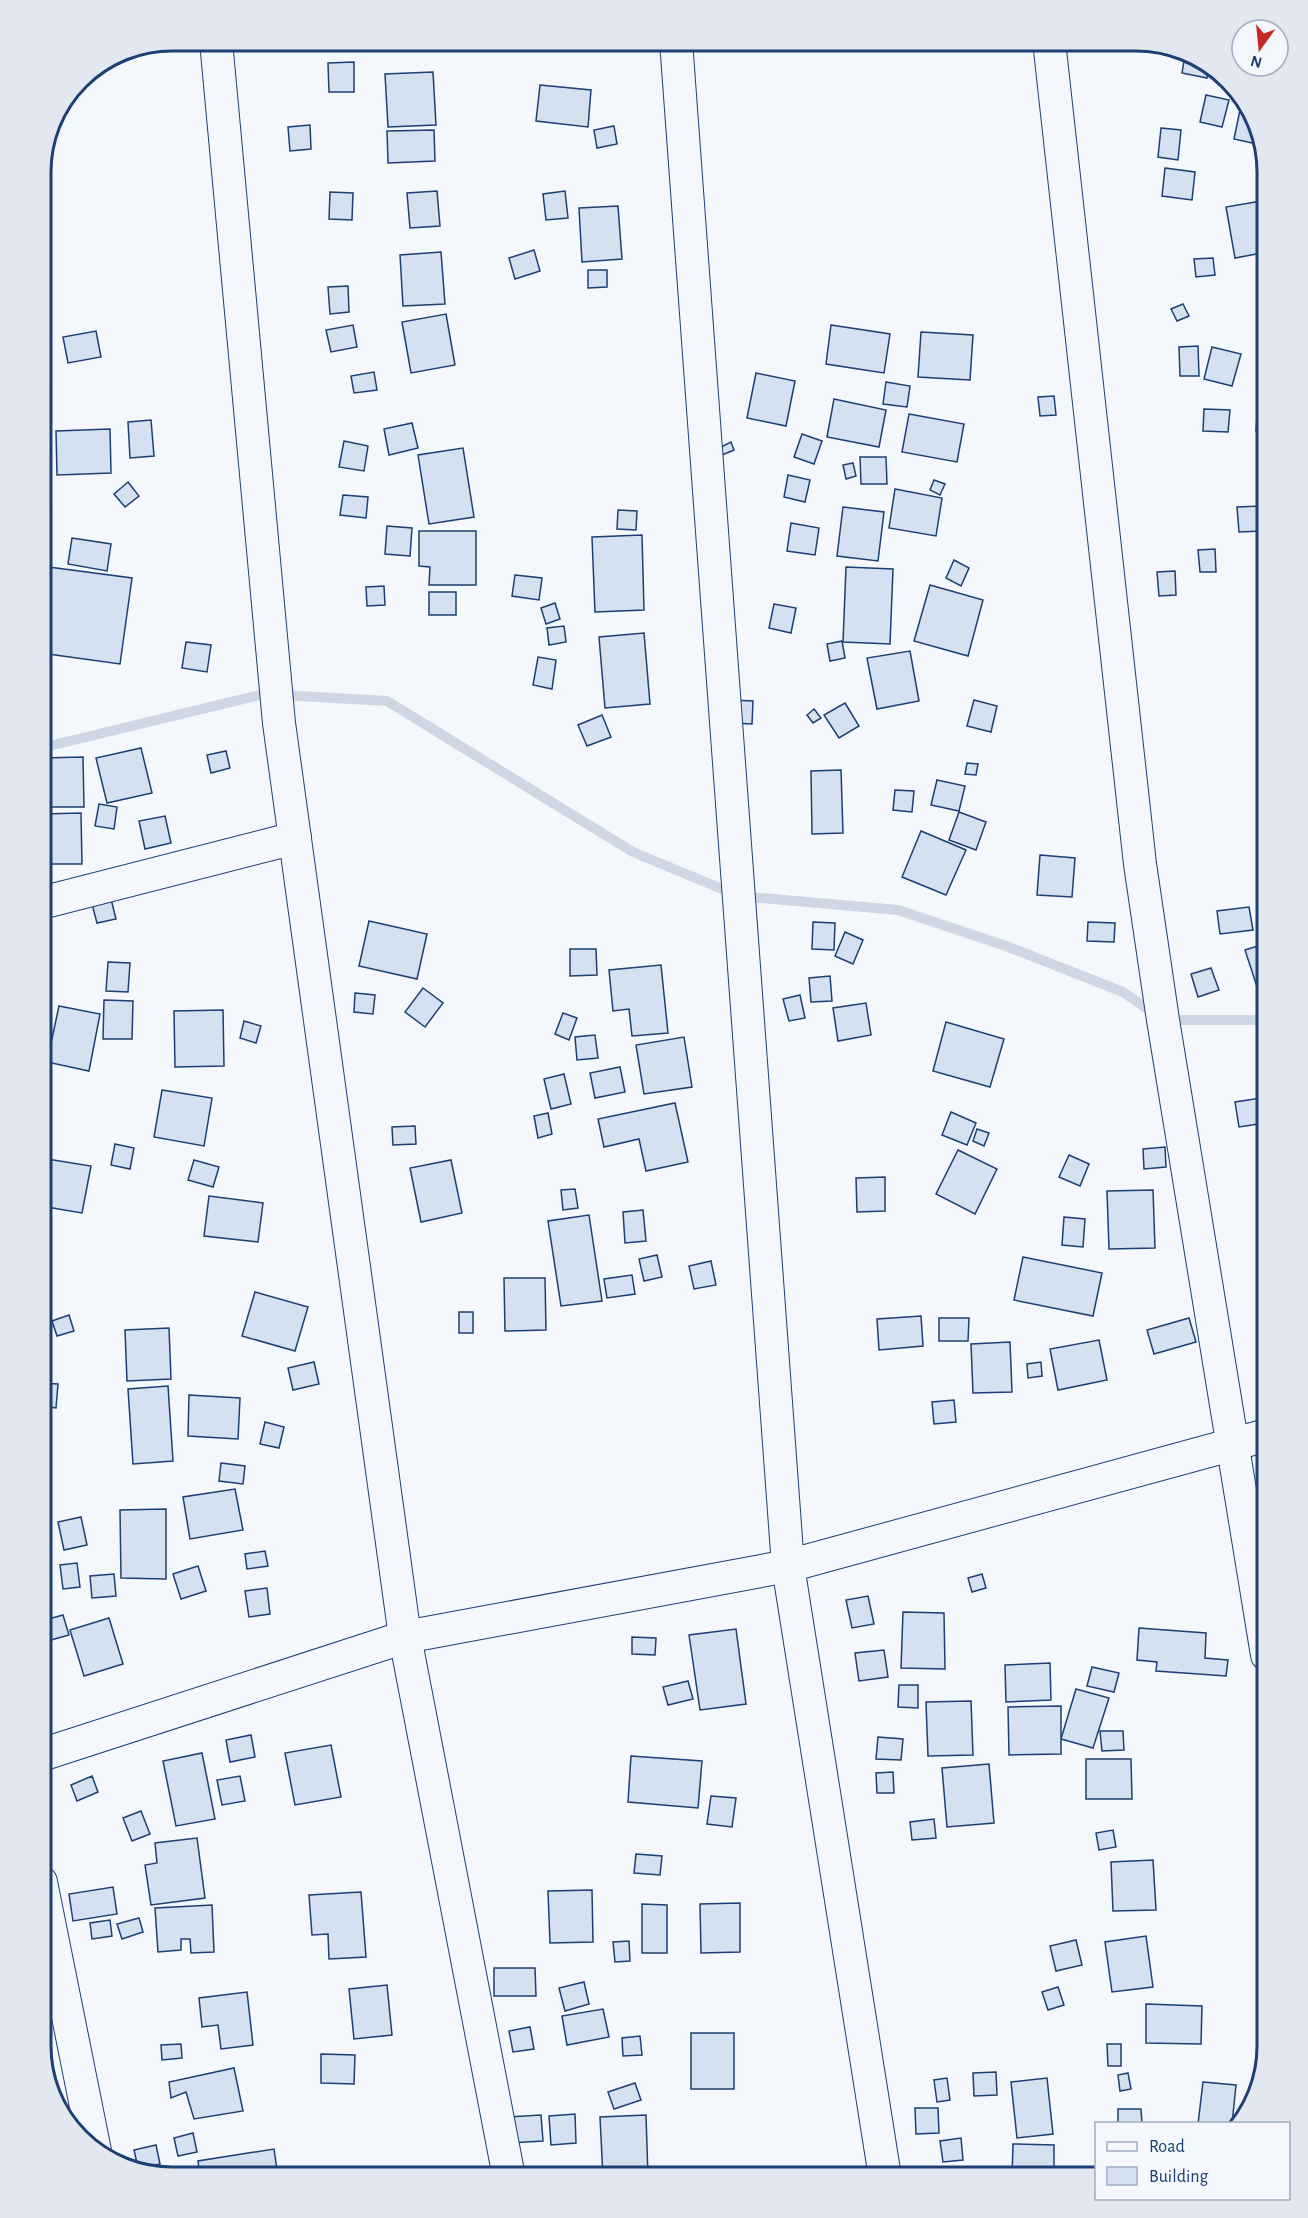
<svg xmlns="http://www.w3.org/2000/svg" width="1308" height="2218" font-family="'Alegreya Sans',sans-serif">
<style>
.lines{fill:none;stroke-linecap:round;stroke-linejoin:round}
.stream{stroke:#cfd7e4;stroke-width:10}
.building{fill:#d5e0f0;stroke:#1d3f73;stroke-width:1.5}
.street-casing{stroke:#1d3f73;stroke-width:34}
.street{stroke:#f4f7fb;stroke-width:32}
.rim{fill:none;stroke:#1d3f73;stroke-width:3}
</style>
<rect width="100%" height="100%" fill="#f4f7fb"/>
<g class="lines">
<!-- stream -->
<polyline class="stream" points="41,748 264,694 387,701 633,852 739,896 898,910 1006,946 1123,992 1163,1020 1267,1020"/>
</g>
<!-- building -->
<g class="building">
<polygon points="565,41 603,41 603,49 566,51"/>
<polygon points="1185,55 1210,63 1207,78 1182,73"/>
<polygon points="354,62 354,92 329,92 328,63"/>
<polygon points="433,72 436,125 388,127 385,74"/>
<polygon points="540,85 591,90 588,127 536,121"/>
<polygon points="1206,95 1229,100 1222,127 1200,122"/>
<polygon points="1240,110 1254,114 1261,145 1234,139"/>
<polygon points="310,125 311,149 290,151 288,127"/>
<polygon points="614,126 617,144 597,148 594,130"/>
<polygon points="1161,128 1181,130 1178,160 1158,157"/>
<polygon points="434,130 435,161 388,163 387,131"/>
<polygon points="1165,168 1195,172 1192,200 1162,196"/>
<polygon points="437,191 440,226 410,228 407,193"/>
<polygon points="565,191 568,218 546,220 543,194"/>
<polygon points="330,192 353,193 352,220 329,219"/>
<polygon points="1267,200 1267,252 1235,258 1226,207"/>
<polygon points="618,206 622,259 582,262 579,208"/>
<polygon points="534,250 540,271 515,279 509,258"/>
<polygon points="441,252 445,304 403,306 400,255"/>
<polygon points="1213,258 1215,275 1196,277 1194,259"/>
<polygon points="588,270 607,270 607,287 588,288"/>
<polygon points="348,286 349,312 330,314 328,287"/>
<polygon points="1183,304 1189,316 1177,321 1171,309"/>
<polygon points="446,314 455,365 411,373 402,322"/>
<polygon points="353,325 357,347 331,352 326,330"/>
<polygon points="831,325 890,334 884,373 826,364"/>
<polygon points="96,331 101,357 68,363 63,337"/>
<polygon points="921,332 973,335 970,380 918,377"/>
<polygon points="1198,346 1199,376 1180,376 1179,347"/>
<polygon points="1212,347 1241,354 1232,386 1204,379"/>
<polygon points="1261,360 1267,360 1267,432 1256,431"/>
<polygon points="374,372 377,390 354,393 351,376"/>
<polygon points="756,373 795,381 786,426 747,418"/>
<polygon points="886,382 910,386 907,407 883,404"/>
<polygon points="1054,396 1056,415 1040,416 1038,397"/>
<polygon points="834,399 886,410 879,447 827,437"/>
<polygon points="1204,409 1230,410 1228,432 1203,431"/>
<polygon points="909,414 964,424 957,462 902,452"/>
<polygon points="151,420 154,456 130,458 128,422"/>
<polygon points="412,423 418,448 389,455 384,429"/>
<polygon points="110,429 111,473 57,475 56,431"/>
<polygon points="802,434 822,441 814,464 794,457"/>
<polygon points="344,441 368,446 364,471 339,467"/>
<polygon points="731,442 734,450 722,455 719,448"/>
<polygon points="463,448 474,517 429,524 418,455"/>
<polygon points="860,457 886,457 887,484 861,484"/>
<polygon points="853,463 856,476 846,479 843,465"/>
<polygon points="788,475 810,480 805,502 784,497"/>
<polygon points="934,480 945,484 940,495 930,490"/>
<polygon points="128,482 139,496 125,507 114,494"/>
<polygon points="895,489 942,498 936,536 889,528"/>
<polygon points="343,495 368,497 366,518 340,515"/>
<polygon points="1262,506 1263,531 1239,532 1237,507"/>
<polygon points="843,507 884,512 878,561 837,556"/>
<polygon points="618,510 637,511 636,530 617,529"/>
<polygon points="791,523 819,528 815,555 787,551"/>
<polygon points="387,526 412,528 410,556 385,554"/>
<polygon points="419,531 476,531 476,585 429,585 430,567 419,566"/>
<polygon points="642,535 644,610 595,612 592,537"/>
<polygon points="72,538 111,544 107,571 68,564"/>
<polygon points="1215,549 1216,572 1200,572 1198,550"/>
<polygon points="954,560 969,568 961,586 946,578"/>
<polygon points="41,566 132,578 120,664 41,653"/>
<polygon points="846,567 893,569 890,644 843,642"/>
<polygon points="1175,571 1176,595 1159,596 1157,572"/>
<polygon points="515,575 542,578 539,600 512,596"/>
<polygon points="930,585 983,600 968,656 914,641"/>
<polygon points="384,586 385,605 367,606 366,587"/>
<rect x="429" y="592" width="27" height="23"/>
<polygon points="555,603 560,619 546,624 541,608"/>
<polygon points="774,604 796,608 791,633 769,628"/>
<polygon points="564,626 566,642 549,645 547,628"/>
<polygon points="644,633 650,704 605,708 599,637"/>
<polygon points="842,641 845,658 830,661 827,644"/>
<polygon points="186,642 211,645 207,672 182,668"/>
<polygon points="910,651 919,701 877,709 867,658"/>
<polygon points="538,657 556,660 552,689 533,685"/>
<polygon points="732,700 753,701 752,724 731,723"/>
<polygon points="974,700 997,706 991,732 967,726"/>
<polygon points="845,703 859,726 839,738 824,715"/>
<polygon points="814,709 821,718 813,723 807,715"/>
<polygon points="602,715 611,737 587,746 578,725"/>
<polygon points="141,748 152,793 107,803 96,758"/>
<polygon points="226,751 230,768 211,773 207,755"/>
<polygon points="83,757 84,807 45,807 44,798 41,798 41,758"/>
<polygon points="967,763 978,764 976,775 965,774"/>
<polygon points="841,770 843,833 812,834 811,771"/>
<polygon points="937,780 965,786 959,811 931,805"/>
<polygon points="895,790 914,791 912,812 893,810"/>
<polygon points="99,804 117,807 114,829 95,826"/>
<polygon points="959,812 986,822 976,850 949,840"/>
<polygon points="81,813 82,864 41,864 41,814"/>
<polygon points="165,816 171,843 145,849 139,821"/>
<polygon points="921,831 966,850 946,895 902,877"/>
<polygon points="1040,855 1075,858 1072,897 1037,895"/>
<polygon points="111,899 116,919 97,923 92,904"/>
<polygon points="1249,907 1253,930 1220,934 1217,911"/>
<polygon points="369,921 427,934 417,979 359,966"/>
<polygon points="813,922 835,923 834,950 812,949"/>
<polygon points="1088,922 1115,923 1114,942 1087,941"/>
<polygon points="845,932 863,940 853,964 835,956"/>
<polygon points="1267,943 1267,997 1261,999 1245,950"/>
<polygon points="570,949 596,949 597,975 570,976"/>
<polygon points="108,962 130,963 128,992 106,991"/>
<polygon points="661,965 668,1033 632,1036 629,1009 613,1011 609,970"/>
<polygon points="1211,968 1219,990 1198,997 1191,974"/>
<polygon points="830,976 832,1001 811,1002 809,978"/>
<polygon points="423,988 443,1003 425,1027 405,1012"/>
<polygon points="355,993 375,995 373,1014 354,1012"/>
<polygon points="800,995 805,1018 789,1021 783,999"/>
<polygon points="104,1000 133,1001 132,1039 103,1039"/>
<polygon points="866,1003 871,1035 838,1041 833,1008"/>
<polygon points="59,1006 100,1014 89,1071 47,1062"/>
<polygon points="223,1010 224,1066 175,1067 174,1011"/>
<polygon points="563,1013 577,1018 569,1040 555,1034"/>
<polygon points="244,1021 261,1026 256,1043 240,1038"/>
<polygon points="946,1022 1004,1039 990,1087 933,1071"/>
<polygon points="595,1035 598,1058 577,1060 575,1037"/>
<polygon points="684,1037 692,1087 644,1094 636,1045"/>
<polygon points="620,1067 625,1092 595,1098 590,1073"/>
<polygon points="564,1074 571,1104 551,1109 544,1079"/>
<polygon points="162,1090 212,1098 204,1146 154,1137"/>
<polygon points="1261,1098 1265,1123 1239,1127 1235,1102"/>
<polygon points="675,1103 688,1162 646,1171 639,1139 604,1147 598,1119"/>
<polygon points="951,1112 976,1123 967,1145 942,1135"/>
<polygon points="548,1113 552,1134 538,1138 534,1116"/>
<polygon points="415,1126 416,1144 393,1145 392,1127"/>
<polygon points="977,1129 989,1133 984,1146 973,1141"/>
<polygon points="115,1144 134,1148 130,1169 111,1165"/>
<polygon points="1165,1147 1166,1167 1144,1169 1143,1149"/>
<polygon points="958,1150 997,1169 975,1214 936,1194"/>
<polygon points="1069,1155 1089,1164 1080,1186 1059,1177"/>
<polygon points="41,1158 91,1166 82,1213 41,1206"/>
<polygon points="194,1160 219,1167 213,1187 188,1180"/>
<polygon points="451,1160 462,1213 421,1222 410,1168"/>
<polygon points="885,1177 885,1211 857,1212 856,1178"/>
<polygon points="575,1189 578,1208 563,1210 561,1190"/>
<polygon points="1153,1190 1155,1248 1109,1249 1107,1191"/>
<polygon points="209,1196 263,1203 258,1242 204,1236"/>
<polygon points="643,1210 646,1241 625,1243 623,1212"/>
<polygon points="589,1215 602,1301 561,1306 548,1221"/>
<polygon points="1064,1217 1085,1219 1083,1247 1062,1245"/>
<polygon points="41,1219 50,1222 45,1244 41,1243"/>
<polygon points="657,1255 662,1277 644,1281 639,1259"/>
<polygon points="1023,1257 1102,1273 1093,1316 1014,1300"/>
<polygon points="711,1261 716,1285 694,1289 689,1266"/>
<polygon points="632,1275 635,1294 607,1298 604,1279"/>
<polygon points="504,1278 545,1278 546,1330 505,1331"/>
<polygon points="255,1292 308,1307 295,1351 242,1336"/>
<rect x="459" y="1312" width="14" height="21"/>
<polygon points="69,1315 74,1331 57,1336 52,1321"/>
<polygon points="921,1316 923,1346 879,1350 877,1319"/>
<polygon points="939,1318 969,1318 968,1341 939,1341"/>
<polygon points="1189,1318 1196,1342 1154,1354 1147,1330"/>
<polygon points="169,1328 171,1379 127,1381 125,1330"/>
<polygon points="1099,1340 1107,1380 1058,1390 1050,1349"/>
<polygon points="1010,1342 1012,1392 973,1393 971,1344"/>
<polygon points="314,1362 319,1384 293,1390 288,1368"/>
<polygon points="1041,1362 1042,1376 1028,1378 1027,1364"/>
<polygon points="41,1383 58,1384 56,1408 41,1406"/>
<polygon points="168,1386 173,1461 133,1464 128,1389"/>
<polygon points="189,1395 240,1398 238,1439 188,1436"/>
<polygon points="954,1400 956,1422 934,1424 932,1402"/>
<polygon points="265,1422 284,1427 279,1448 260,1444"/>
<polygon points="221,1463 245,1466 243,1484 219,1481"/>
<polygon points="235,1489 243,1530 190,1539 183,1497"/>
<polygon points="166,1509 166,1579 121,1578 120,1510"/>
<polygon points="81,1517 87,1545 64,1550 58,1522"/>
<polygon points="265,1551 268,1566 247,1569 245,1554"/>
<polygon points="77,1563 80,1587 63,1589 60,1565"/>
<polygon points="198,1566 206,1591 181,1599 173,1574"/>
<polygon points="114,1574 116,1596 92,1598 90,1576"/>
<polygon points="982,1574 986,1588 972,1592 968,1578"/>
<polygon points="267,1588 270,1614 249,1617 245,1591"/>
<polygon points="868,1596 874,1624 852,1628 846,1600"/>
<polygon points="903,1612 944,1613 945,1669 901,1668"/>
<polygon points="63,1615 69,1635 51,1640 45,1620"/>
<polygon points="109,1618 123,1664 84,1676 70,1630"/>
<polygon points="1139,1628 1206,1633 1205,1658 1228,1660 1226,1676 1156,1671 1157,1662 1137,1660"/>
<polygon points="736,1629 746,1704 700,1710 689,1635"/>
<polygon points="632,1637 656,1638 655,1655 632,1654"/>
<polygon points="884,1650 888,1677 859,1681 855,1653"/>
<polygon points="1050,1663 1051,1700 1006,1702 1005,1665"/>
<polygon points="1092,1667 1119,1673 1114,1692 1087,1686"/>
<polygon points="41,1675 44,1675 48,1692 41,1693"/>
<polygon points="688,1681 693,1699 668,1705 663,1687"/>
<polygon points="899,1685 918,1685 918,1708 898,1707"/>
<polygon points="1076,1689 1109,1698 1093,1748 1061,1739"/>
<polygon points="971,1701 973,1755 928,1756 926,1702"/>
<polygon points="1061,1706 1061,1754 1009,1755 1008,1707"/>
<polygon points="1100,1731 1123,1731 1124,1750 1102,1751"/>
<polygon points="251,1735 255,1757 230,1762 226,1740"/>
<polygon points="878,1737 903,1739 901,1760 876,1759"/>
<polygon points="331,1745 341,1797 295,1805 285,1753"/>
<polygon points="202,1753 215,1819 176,1826 163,1761"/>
<polygon points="631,1756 702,1761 698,1808 628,1802"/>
<polygon points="1086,1759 1131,1759 1132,1799 1086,1799"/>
<polygon points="989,1764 994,1823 947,1827 942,1768"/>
<polygon points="893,1772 894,1793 877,1793 876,1773"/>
<polygon points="92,1776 98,1792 77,1801 71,1785"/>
<polygon points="240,1776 245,1801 222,1805 217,1780"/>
<polygon points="711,1796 736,1798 732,1827 707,1824"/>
<polygon points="141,1811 150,1834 132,1841 123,1818"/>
<polygon points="934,1819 936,1838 912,1840 910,1822"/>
<polygon points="1113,1830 1116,1847 1099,1850 1096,1833"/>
<polygon points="197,1838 205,1898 151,1905 145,1865 157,1863 155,1843"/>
<polygon points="636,1854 662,1856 660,1875 634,1873"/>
<polygon points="1153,1860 1156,1910 1113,1911 1111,1862"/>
<polygon points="113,1887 117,1914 73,1921 69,1894"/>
<polygon points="592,1890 593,1942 550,1943 548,1891"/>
<polygon points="361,1892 366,1957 329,1959 328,1934 312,1935 309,1895"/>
<polygon points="740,1903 740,1952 701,1953 700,1904"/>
<polygon points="642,1904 667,1905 667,1953 642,1953"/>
<polygon points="212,1905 214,1952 191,1953 190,1939 181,1939 181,1950 158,1952 155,1908"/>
<polygon points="139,1918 143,1932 122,1939 117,1924"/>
<polygon points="110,1920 112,1936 92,1939 90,1923"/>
<polygon points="1146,1936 1153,1987 1112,1992 1105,1942"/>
<polygon points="1076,1940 1082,1965 1056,1971 1050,1946"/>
<polygon points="629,1941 630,1961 615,1962 613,1942"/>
<polygon points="494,1968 535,1968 536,1996 494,1996"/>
<polygon points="584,1982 589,2004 565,2011 559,1988"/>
<polygon points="387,1985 392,2035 354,2039 349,1989"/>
<polygon points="1058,1987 1064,2005 1048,2010 1042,1992"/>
<polygon points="247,1992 253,2045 221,2049 218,2025 202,2027 199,1998"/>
<polygon points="1146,2004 1202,2006 1201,2044 1146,2043"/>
<polygon points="603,2009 609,2037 567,2045 562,2016"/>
<polygon points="530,2027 534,2049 513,2052 509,2031"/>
<rect x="691" y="2033" width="43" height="56"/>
<polygon points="640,2036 642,2055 623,2056 622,2038"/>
<polygon points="181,2044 182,2058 162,2060 161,2045"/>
<polygon points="1107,2044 1121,2044 1121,2066 1108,2066"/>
<polygon points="321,2054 355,2055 354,2084 321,2083"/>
<polygon points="234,2068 243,2111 194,2119 186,2092 171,2098 169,2082"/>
<polygon points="996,2072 997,2095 974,2096 973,2073"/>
<polygon points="1128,2073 1131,2089 1120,2091 1118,2075"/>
<polygon points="947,2078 950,2100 937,2102 934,2080"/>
<polygon points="1047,2078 1053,2134 1017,2138 1011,2082"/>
<polygon points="1203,2082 1236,2085 1232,2124 1198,2124"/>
<polygon points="635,2083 641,2100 614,2109 608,2092"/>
<polygon points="915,2108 938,2108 939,2133 916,2134"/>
<polygon points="1118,2109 1141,2109 1142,2124 1118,2124"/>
<polygon points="575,2114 576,2143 551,2145 549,2116"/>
<polygon points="541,2115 543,2141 509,2143 507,2117"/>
<polygon points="646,2115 648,2177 603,2177 600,2117"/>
<polygon points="193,2133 197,2152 178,2156 174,2138"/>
<polygon points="961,2138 963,2160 943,2162 940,2141"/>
<polygon points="1013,2144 1054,2145 1054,2177 1012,2177"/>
<polygon points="156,2145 160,2164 138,2168 134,2150"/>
<polygon points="274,2149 278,2177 200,2177 198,2161"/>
</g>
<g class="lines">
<defs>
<g id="street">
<polyline points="216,41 279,723 405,1637 509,2177"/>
<polyline points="676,41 788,1566 885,2177"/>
<polyline points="1049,41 1140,864 1163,1020 1267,1655"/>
<polyline points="41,903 295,838"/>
<polyline points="41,1755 405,1637 788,1566 1267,1435"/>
<polyline points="41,1882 95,2151"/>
</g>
</defs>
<!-- street casing -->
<use href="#street" class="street-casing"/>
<!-- street -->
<use href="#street" class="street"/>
</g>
<!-- crop -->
<path d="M0 0H1308V2218H0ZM172 51H1136A121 121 0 0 1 1257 172V2046A121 121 0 0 1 1136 2167H172A121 121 0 0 1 51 2046V172A121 121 0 0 1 172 51Z" fill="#e3e8f0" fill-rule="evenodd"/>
<path class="rim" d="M172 51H1136A121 121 0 0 1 1257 172V2046A121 121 0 0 1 1136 2167H172A121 121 0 0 1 51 2046V172A121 121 0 0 1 172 51Z"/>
<!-- legend -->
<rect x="1095" y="2122" width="195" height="78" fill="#f4f7fb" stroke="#9eadc5" stroke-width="1.5"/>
<rect x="1107" y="2142" width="30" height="9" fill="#f4f7fb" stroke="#9eadc5" stroke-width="1.5"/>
<text x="1149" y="2152" font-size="18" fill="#1d3f73">Road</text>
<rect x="1107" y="2167" width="30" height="18" fill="#d5e0f0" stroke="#9eadc5" stroke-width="1.5"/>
<text x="1149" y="2182" font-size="18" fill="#1d3f73">Building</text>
<!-- north arrow -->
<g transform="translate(1260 48) rotate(195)"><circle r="28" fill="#f4f7fb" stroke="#9eadc5" stroke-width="1.5"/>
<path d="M0-4.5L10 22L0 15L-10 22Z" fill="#c62828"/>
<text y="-9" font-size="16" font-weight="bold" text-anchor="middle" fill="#1d3f73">N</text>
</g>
</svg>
